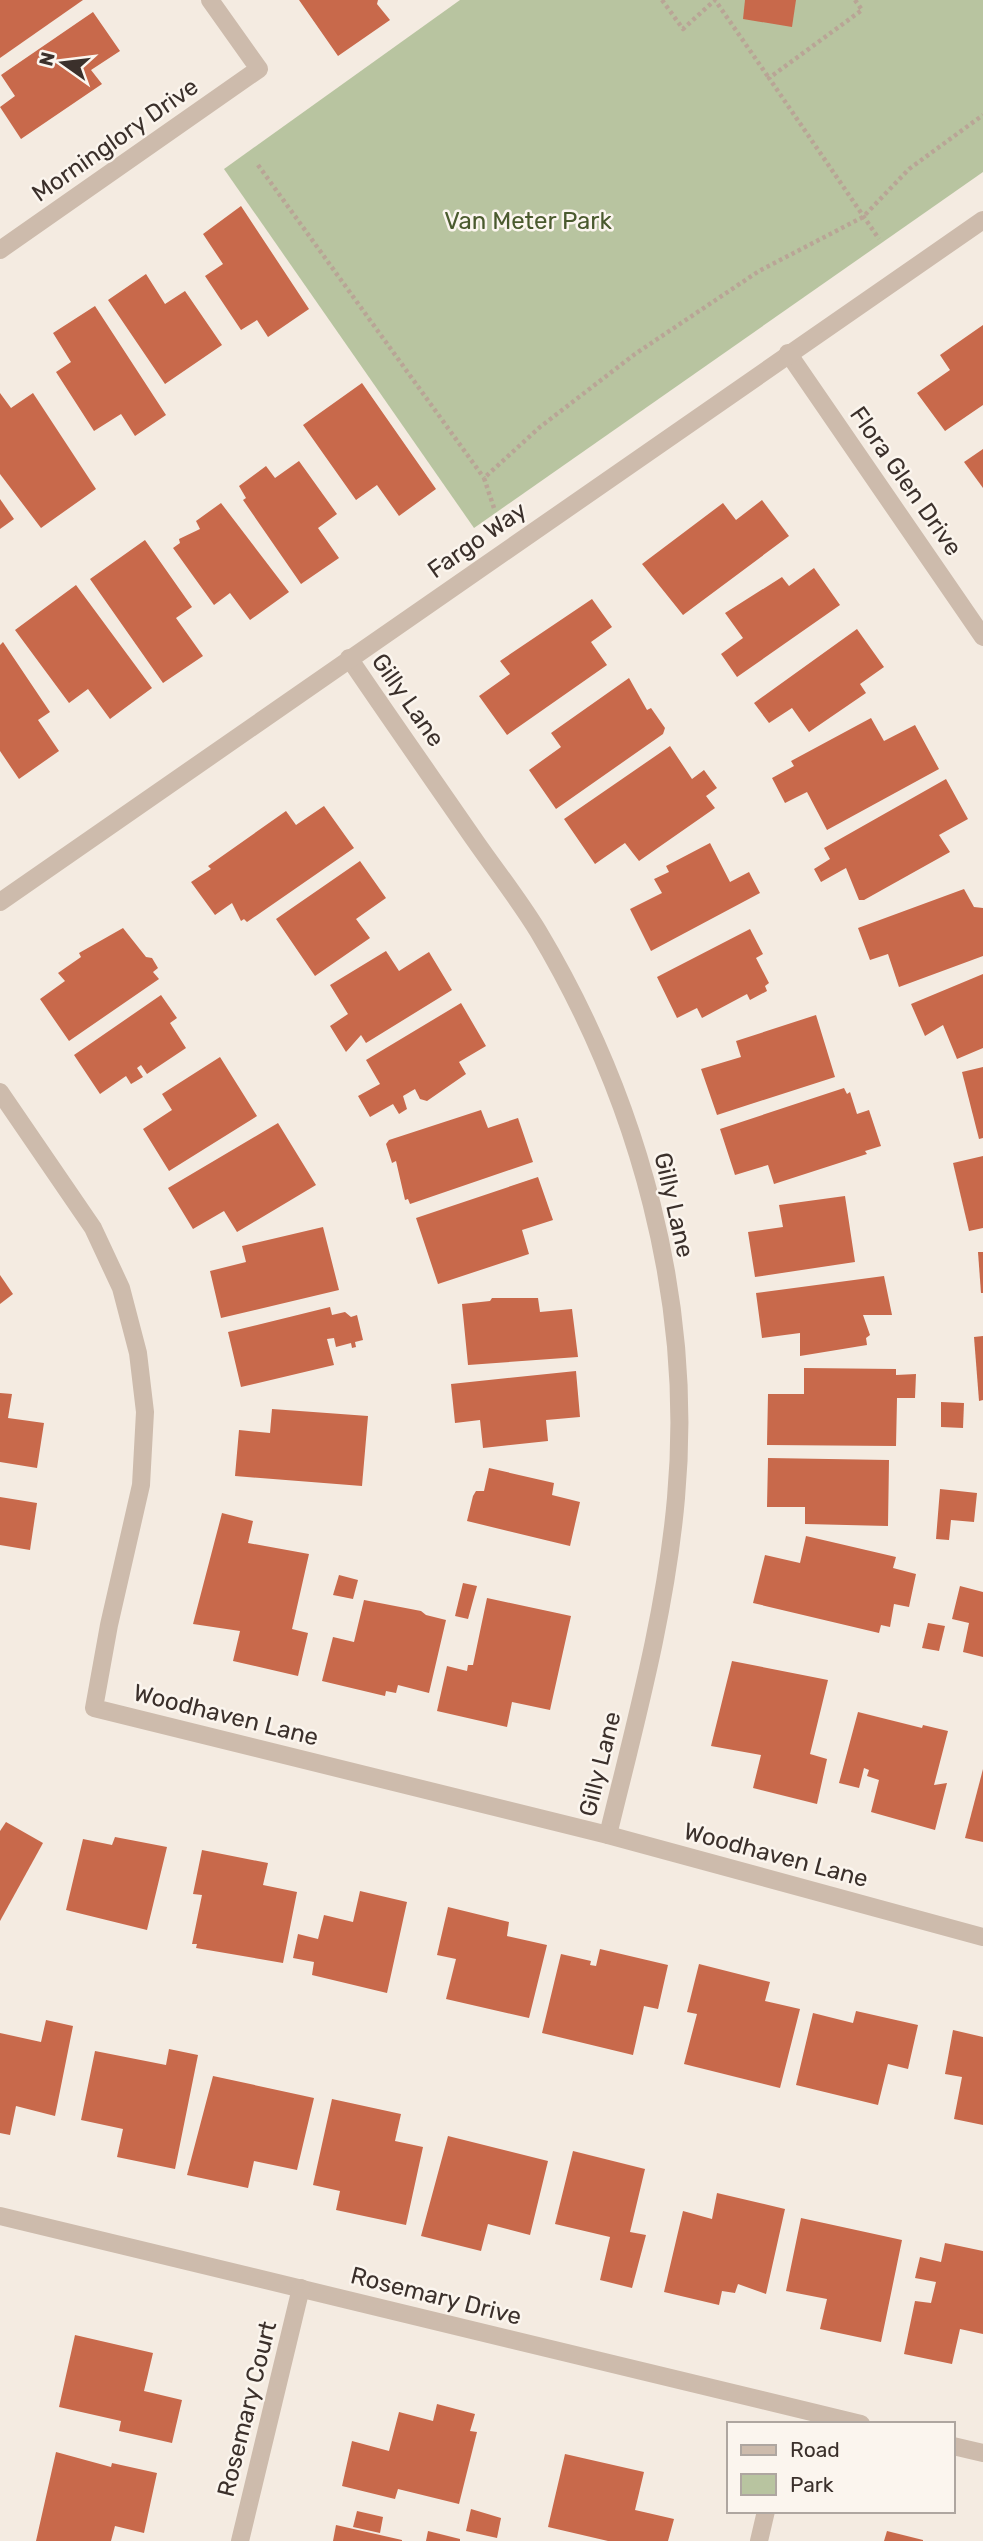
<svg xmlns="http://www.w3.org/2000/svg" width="983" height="2541" font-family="Rubik,sans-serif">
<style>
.green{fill:#b8c4a0}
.building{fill:#c8694b}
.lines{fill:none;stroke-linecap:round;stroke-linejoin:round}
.path{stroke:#b9a596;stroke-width:4.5;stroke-dasharray:3.5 3.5;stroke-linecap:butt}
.minor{stroke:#cdbbac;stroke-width:18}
.labels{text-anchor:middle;stroke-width:5;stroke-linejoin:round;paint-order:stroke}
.street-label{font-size:24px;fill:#3b302b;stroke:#fbf5ee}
.park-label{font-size:24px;fill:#4a5a2e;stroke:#fbf5ee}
</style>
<rect width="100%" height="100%" fill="#f4ebe1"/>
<!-- green -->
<polygon class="green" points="460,0 983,0 983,172 474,528 224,169"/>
<!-- building -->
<g class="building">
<polygon points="0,0 83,0 0,58"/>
<polygon points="299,0 378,0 377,4 390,20 338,56"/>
<polygon points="745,0 796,0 792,27 743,19"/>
<polygon points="93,12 120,51 91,70 102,84 21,139 0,107 15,96 1,75"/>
<polygon points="241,206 309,309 268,337 257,320 241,330 205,276 223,264 203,234"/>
<polygon points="146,274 165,304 185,291 222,345 165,384 108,300"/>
<polygon points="95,306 166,415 135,436 121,414 94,431 56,372 71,362 53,333"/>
<polygon points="983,325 983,405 945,431 917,393 950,370 940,355"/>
<polygon points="362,383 436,489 399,516 377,485 356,500 303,425"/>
<polygon points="0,393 11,408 33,393 96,489 41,528 0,474"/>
<polygon points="983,449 983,488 964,462"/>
<polygon points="299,461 337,514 318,528 339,558 301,584 243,500 246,498 239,486 266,466 275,478"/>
<polygon points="0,499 14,519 0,529"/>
<polygon points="762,500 789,536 683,615 642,564 723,503 736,520"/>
<polygon points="221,503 289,592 250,620 230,593 214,605 173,548 180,543 179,539 200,529 196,521"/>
<polygon points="145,540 192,607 176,618 203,656 163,683 90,579"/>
<polygon points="814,568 840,605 737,677 721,654 743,638 725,613 782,577 789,586"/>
<polygon points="76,585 152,688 110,719 88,689 69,703 15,630"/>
<polygon points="592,599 612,627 591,642 607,665 507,735 479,696 510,674 500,661"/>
<polygon points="857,629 884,667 860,684 866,693 809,732 792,708 769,723 754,703"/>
<polygon points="3,642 50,712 38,720 59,751 19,779 0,751 0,645"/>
<polygon points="629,678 647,710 651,708 665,728 663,734 556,809 529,770 561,747 551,733"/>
<polygon points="871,718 884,741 915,725 939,769 827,830 807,792 785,803 772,778 794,766 791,761"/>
<polygon points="670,746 692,779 704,770 717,788 706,796 715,808 639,861 625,843 595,864 564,819"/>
<polygon points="946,779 968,819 939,835 950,852 864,900 859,900 846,868 821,882 814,869 830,859 824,848"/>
<polygon points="324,806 354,848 247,922 244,919 241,921 232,903 215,915 191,882 211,869 208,866 286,811 296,825"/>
<polygon points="710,843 730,882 749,872 760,893 651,951 630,909 662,893 654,879 669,872 666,866"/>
<polygon points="360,861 386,898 356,919 370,938 315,976 276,919"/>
<polygon points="964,889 974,907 983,908 983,956 899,987 888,954 870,960 858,928"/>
<polygon points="123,928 146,957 152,958 158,968 153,972 159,979 69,1041 40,999 65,981 58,973 81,957 79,953"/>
<polygon points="750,929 763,954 756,958 769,983 765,986 767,991 750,1000 747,994 702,1018 697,1008 677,1018 657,977"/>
<polygon points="386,951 399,971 429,952 452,990 366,1043 361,1035 346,1052 330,1026 348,1014 330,985"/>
<polygon points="983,974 983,1048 957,1059 943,1025 925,1036 911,1004"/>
<polygon points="161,995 177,1018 170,1023 186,1048 147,1074 141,1065 137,1068 143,1077 131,1084 126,1076 100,1094 74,1055"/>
<polygon points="461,1003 486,1046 459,1062 466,1074 427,1101 420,1099 415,1089 403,1096 407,1109 399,1114 393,1104 370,1117 358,1096 380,1084 366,1060"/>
<polygon points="816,1015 835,1077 717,1115 701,1069 741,1057 736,1041"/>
<polygon points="220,1057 257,1116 169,1171 143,1129 172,1110 162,1094"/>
<polygon points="983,1067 983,1138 979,1139 962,1072"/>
<polygon points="844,1088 847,1094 850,1092 857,1114 869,1110 881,1146 865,1151 867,1154 774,1184 768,1165 735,1175 720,1129"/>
<polygon points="481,1110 488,1128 518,1118 533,1162 410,1204 408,1199 405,1200 396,1161 392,1163 386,1144 389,1140"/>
<polygon points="278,1123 316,1185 237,1232 224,1211 193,1229 168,1188"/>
<polygon points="983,1156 983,1228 969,1231 953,1163"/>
<polygon points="538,1177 553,1220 522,1230 529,1254 438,1284 416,1218"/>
<polygon points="845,1196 855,1262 755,1277 748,1232 783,1227 779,1205"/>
<polygon points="323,1227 339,1290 221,1318 210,1271 246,1262 242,1246"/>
<polygon points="978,1252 983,1252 983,1293 981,1293"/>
<polygon points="0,1275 13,1294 0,1304"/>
<polygon points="884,1276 892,1315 863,1315 870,1335 866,1338 867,1345 800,1356 800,1333 762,1338 756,1293"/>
<polygon points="492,1298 538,1298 540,1312 572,1309 578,1357 468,1365 462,1304 490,1301"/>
<polygon points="330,1307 332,1315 345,1312 351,1317 357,1315 363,1340 355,1342 356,1347 352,1348 351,1343 336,1347 334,1338 327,1339 334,1365 241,1387 228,1332"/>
<polygon points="983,1336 983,1400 979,1401 974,1337"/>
<polygon points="804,1368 896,1369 896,1375 916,1374 915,1398 897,1398 896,1446 767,1445 768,1394 804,1394"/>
<polygon points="576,1371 580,1417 546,1420 548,1441 483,1448 480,1420 455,1423 451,1384"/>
<polygon points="0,1393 12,1394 8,1418 44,1423 37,1468 0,1462"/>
<polygon points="941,1402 964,1403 963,1428 941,1427"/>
<polygon points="272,1409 368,1416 362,1486 235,1476 239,1430 270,1433"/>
<polygon points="768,1458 889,1460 888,1526 805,1524 805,1507 767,1507"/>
<polygon points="489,1468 554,1483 552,1495 580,1502 570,1546 467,1521 473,1496 476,1491 484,1491"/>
<polygon points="940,1489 977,1493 974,1522 951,1520 949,1540 936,1539"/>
<polygon points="0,1497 37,1503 30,1550 0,1545"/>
<polygon points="222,1513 253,1521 248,1543 309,1554 292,1629 308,1633 298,1676 233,1661 240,1631 193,1624"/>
<polygon points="806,1536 896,1557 893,1568 916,1574 909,1607 894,1604 890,1627 881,1625 879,1633 753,1603 765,1555 800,1563"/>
<polygon points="339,1575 358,1580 353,1599 333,1595"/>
<polygon points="463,1583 477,1586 468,1619 455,1616"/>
<polygon points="960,1586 983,1592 983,1657 963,1652 969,1623 952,1619"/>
<polygon points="487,1598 571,1616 550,1710 512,1702 507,1727 437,1711 447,1666 467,1671 468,1665 473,1665"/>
<polygon points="364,1600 421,1611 426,1615 446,1620 429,1693 398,1685 396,1693 386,1691 385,1696 322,1681 333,1637 354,1642"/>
<polygon points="928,1623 945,1626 939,1651 922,1648"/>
<polygon points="732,1661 828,1680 810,1754 827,1759 817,1804 753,1788 761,1755 711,1746"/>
<polygon points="858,1712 922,1728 923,1725 948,1731 934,1785 947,1783 935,1830 871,1812 879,1780 867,1776 869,1770 864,1768 859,1788 839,1783"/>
<polygon points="983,1769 983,1842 965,1838"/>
<polygon points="6,1822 43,1843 0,1921 0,1831"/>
<polygon points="115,1837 167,1847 147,1930 66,1910 83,1839 112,1845"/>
<polygon points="202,1850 268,1863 263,1885 297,1892 283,1963 196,1948 197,1944 192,1944 202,1895 193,1894"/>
<polygon points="360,1891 407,1902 387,1993 312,1975 314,1962 293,1958 298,1934 318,1939 324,1915 353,1922"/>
<polygon points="448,1907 509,1922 507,1936 547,1945 529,2018 446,1999 456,1959 437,1955"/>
<polygon points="600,1949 668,1965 658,2009 644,2006 633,2055 542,2033 561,1954 591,1961 590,1965 596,1966"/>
<polygon points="699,1964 770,1982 765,2001 800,2009 780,2088 684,2064 697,2014 687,2012"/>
<polygon points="856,2011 918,2025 908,2069 888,2064 878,2105 796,2085 813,2013 853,2023"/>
<polygon points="46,2020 73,2026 55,2116 16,2106 10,2135 0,2133 0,2033 41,2042"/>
<polygon points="953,2030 983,2037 983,2125 954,2119 962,2077 945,2074"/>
<polygon points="169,2049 198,2055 175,2169 117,2157 123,2129 81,2120 95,2051 166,2065"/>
<polygon points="213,2076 314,2098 297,2170 254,2161 248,2188 187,2175"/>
<polygon points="332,2099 401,2114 395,2141 423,2147 406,2225 336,2210 340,2191 313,2185"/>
<polygon points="448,2136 548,2161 530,2235 488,2224 481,2251 421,2236"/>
<polygon points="573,2151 645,2169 630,2232 646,2235 632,2288 600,2280 610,2237 555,2224"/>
<polygon points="717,2193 785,2209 766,2294 738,2284 735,2293 722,2291 719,2305 664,2292 683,2211 712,2219"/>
<polygon points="801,2218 902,2240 881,2342 820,2329 827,2299 786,2291"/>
<polygon points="945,2243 983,2251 983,2334 960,2329 952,2364 904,2354 915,2301 931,2303 936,2282 915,2278 920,2257 941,2262"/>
<polygon points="75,2335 153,2353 144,2391 182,2400 172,2443 119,2431 121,2421 59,2407"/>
<polygon points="437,2404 475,2414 470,2431 477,2432 459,2504 398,2489 395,2499 342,2486 352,2441 389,2451 399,2412 433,2421"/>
<polygon points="56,2452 111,2467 112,2463 157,2473 144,2533 115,2526 111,2541 36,2541"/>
<polygon points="565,2454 644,2472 635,2510 674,2519 668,2541 608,2541 548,2527"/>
<polygon points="471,2509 501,2518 497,2538 466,2531"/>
<polygon points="357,2511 383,2517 380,2533 353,2527"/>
<polygon points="336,2525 402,2540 402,2541 333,2541"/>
<polygon points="428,2531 460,2539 460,2541 426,2541"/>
<polygon points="887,2531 923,2540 923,2541 884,2541"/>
</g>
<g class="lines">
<!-- path -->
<g class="path">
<polyline points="662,0 683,29 715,0 769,78"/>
<polyline points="855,0 862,10 769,78 879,239"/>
<polyline points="258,165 484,478"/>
<polyline points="494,508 484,478 540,427 635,354 759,271 863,217 909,169 983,115"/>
</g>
<!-- minor -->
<g class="minor">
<polyline points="0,250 259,69 210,0"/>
<polyline points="788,353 983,637"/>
<path d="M349,658C391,720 434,781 476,842C497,872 519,900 538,931C639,1100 694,1301 676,1498C666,1612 635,1724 608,1835"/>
<polyline points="0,902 983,220"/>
<polyline points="0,1092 93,1228 121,1288 138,1353 145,1412 141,1485 109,1625 94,1708 608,1835 983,1937"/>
<polyline points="0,2216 861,2424"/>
<polyline points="953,2446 983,2453"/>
<polyline points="240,2541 301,2288"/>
<polyline points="759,2541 766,2511"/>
</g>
</g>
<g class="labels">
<!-- street labels -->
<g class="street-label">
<text transform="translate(115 140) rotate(-35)" y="8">Morninglory Drive</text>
<text transform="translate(906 481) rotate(55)" y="8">Flora Glen Drive</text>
<text transform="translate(477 540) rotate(-35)" y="8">Fargo Way</text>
<text transform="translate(408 700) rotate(55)" y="8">Gilly Lane</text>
<text transform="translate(674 1205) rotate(77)" y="8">Gilly Lane</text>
<text transform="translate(226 1715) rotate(14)" y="8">Woodhaven Lane</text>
<text transform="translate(600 1764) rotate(-76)" y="8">Gilly Lane</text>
<text transform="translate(776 1855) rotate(15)" y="8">Woodhaven Lane</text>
<text transform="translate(436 2296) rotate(14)" y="8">Rosemary Drive</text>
<text transform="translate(247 2409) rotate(-76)" y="8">Rosemary Court</text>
</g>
<!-- park labels -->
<g class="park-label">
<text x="528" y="229">Van Meter Park</text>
</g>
</g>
<!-- legend -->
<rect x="727" y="2422" width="228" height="91" fill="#fbf5ee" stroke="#aea6a0" stroke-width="2"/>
<rect x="741" y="2445" width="35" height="10" fill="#cdbbac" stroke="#aea6a0" stroke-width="2"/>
<text x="790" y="2457" font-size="21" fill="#3b302b">Road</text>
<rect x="741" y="2474" width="35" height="21" fill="#b8c4a0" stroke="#aea6a0" stroke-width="2"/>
<text x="790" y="2492" font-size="21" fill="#3b302b">Park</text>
<!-- north arrow -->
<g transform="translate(63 63) rotate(284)" stroke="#fbf5ee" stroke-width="5" paint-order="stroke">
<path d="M0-5L12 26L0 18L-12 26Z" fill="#3b302b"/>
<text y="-10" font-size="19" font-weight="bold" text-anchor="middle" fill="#3b302b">N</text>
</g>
</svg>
